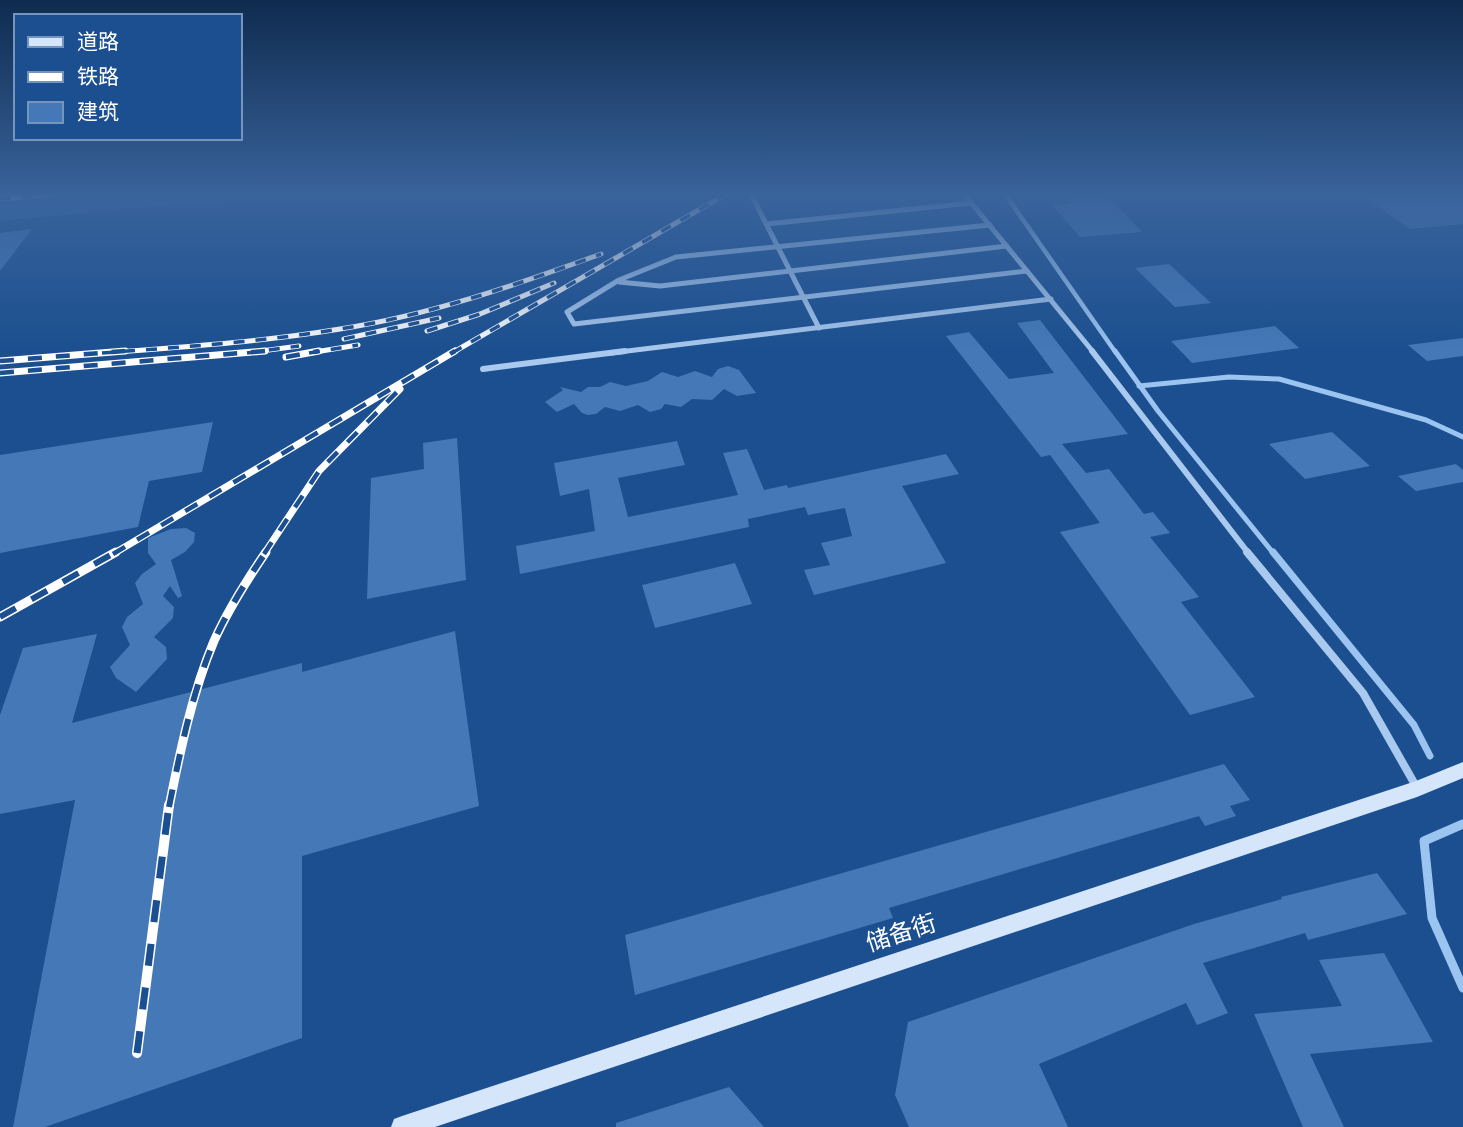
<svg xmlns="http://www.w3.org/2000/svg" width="1463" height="1127" font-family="'PT Sans Narrow','Noto Sans SC',sans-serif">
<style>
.green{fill:#2e69ad}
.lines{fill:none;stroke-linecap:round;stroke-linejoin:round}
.stream-far3{stroke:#9cc4f0;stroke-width:4.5}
.stream-far2{stroke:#9cc4f0;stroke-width:5}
.stream-far1{stroke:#9cc4f0;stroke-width:7}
.stream{stroke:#9cc4f0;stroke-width:9}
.building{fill:#4478b7}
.street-far2{stroke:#a9c9ee;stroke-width:5}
.street-far1{stroke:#a9c9ee;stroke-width:6}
.street{stroke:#a9c9ee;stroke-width:8}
.secondary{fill:#d6e6fa;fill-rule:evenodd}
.rail-far3-casing{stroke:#fff;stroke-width:5}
.rail-far2-casing{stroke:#fff;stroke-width:7}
.rail-far1-casing{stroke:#fff;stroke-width:9}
.rail-casing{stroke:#fff;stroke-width:10}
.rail-far3{stroke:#1b4f8f;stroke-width:3.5;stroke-dasharray:11;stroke-linecap:butt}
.rail-far2{stroke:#1b4f8f;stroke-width:4.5;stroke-dasharray:14;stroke-linecap:butt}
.rail-far1{stroke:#1b4f8f;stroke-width:6;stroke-dasharray:18;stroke-linecap:butt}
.rail{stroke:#1b4f8f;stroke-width:7;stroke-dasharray:22;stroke-linecap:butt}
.labels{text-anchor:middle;stroke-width:7;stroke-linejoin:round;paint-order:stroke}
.near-street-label{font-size:24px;fill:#fff;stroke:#1b4f8f}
</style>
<rect width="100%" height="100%" fill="#1b4f8f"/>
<!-- green -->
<polygon class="green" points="83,194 285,194 0,221 0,201"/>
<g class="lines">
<!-- stream-far3 -->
<polyline class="stream-far3" points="1005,194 1116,353"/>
<!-- stream-far2 -->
<g class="stream-far2">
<polyline points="1115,351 1158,411 1274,554"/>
<polyline points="1139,386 1229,377 1279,379 1426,420 1463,437"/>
</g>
<!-- stream-far1 -->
<polyline class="stream-far1" points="1273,552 1414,725 1430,756"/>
<!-- stream -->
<polyline class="stream" points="1463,824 1424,841 1432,918 1463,988"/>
</g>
<!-- building -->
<g class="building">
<polygon points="1063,194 1105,194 1142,232 1080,237 1052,205 1072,204"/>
<polygon points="1360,194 1463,194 1463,224 1410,229"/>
<polygon points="32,229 0,271 0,233"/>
<polygon points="1169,264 1211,303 1175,307 1135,268"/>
<polygon points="1040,320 1128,434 1062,444 1086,473 1109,469 1144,514 1153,512 1170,533 1150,537 1199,597 1181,602 1255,697 1190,715 1060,532 1100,523 1050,455 1041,457 946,336 969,332 1009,379 1054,373 1017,323"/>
<polygon points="1275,326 1299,348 1192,363 1171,341"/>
<polygon points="1463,338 1463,356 1427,361 1408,345"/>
<polygon points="728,366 739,370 756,393 737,396 724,389 712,400 692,399 681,407 665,404 661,409 650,412 638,405 620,411 605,407 596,414 588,415 582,413 574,404 557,412 545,402 563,390 560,387 581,392 588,387 600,387 610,382 626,386 648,381 662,372 678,377 695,371 712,377 718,369"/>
<polygon points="213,422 202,472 149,481 138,527 0,553 0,455"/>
<polygon points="1332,432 1370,466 1305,479 1269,444"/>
<polygon points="457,438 466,580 367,599 371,478 424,469 423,443"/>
<polygon points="677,441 685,465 618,478 628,517 738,495 723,453 747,449 764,490 787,485 788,488 946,454 959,474 902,486 946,563 814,595 804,570 830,565 821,543 852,536 845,508 808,515 805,507 748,519 749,527 520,574 516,546 595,531 589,489 560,496 554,463"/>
<polygon points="1456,464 1463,470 1463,482 1416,491 1398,476"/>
<polygon points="186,528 195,533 194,542 185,552 171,560 182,596 178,598 170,586 163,596 174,607 173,618 154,637 166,647 167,659 136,692 116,678 110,667 130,645 122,627 127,617 143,604 135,583 142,574 156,564 148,553 148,538 171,529"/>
<polygon points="735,563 752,604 655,628 642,585"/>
<polygon points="455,631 479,806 302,856 302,1038 45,1127 13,1127 75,800 0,814 0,715 23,648 97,634 72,723 302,663 302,672"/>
<polygon points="1224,764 1250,800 1230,806 1236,816 1205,826 1199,816 889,908 893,918 635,995 625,935"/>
<polygon points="1377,873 1407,914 1308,940 1305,933 1203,963 1228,1013 1197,1025 1186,1003 1039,1064 1068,1127 909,1127 895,1095 908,1022 1194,924 1282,899 1281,897"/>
<polygon points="1384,953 1433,1042 1310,1054 1344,1127 1303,1127 1254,1014 1342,1006 1319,960"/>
<polygon points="729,1087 764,1127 616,1127 616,1123"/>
</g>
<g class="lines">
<!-- street-far2 -->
<g class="street-far2">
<polyline points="751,194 819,328"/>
<polyline points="964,194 1094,353"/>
<polyline points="766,224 971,203"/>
<polyline points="990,225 676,257 619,280 567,312 574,324 1027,271"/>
<polyline points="619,282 660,286 1007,246"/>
<polyline points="611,353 1051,299"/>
</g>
<!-- street-far1 -->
<g class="street-far1">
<polyline points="1092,351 1249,554"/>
<polyline points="483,369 625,351"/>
</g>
<!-- street -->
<polyline class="street" points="1247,552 1363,693 1417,788"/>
<!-- secondary -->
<polygon class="secondary" points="1463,762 1463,778 1417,797 435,1127 391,1127 394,1119 402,1116 1416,781"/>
<defs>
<g id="rail-far3">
<polyline points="0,199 56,194"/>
<polyline points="427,331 480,314 554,283"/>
<polyline points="344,339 439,318"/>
<path d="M102,353C182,347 261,342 340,329C430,315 516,285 601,254"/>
<polyline points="247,353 299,346"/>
<polyline points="309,353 358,345"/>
<polyline points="452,353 726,194"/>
</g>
<g id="rail-far2">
<polyline points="286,357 319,351"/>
<polyline points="0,361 125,351"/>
<polyline points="0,373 265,351"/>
<polyline points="113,554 455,351"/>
<polyline points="264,554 319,471 400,389"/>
</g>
<g id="rail-far1">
<polyline points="0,617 116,552"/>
<path d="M169,807C180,752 192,693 214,641C228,610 247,580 266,552"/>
</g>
<polyline id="rail" points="137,1053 169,805"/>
</defs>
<!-- rail-far3 casing -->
<use href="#rail-far3" class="rail-far3-casing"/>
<!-- rail-far2 casing -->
<use href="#rail-far2" class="rail-far2-casing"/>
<!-- rail-far1 casing -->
<use href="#rail-far1" class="rail-far1-casing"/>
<!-- rail casing -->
<use href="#rail" class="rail-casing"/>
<!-- rail-far3 -->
<use href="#rail-far3" class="rail-far3"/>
<!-- rail-far2 -->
<use href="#rail-far2" class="rail-far2"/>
<!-- rail-far1 -->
<use href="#rail-far1" class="rail-far1"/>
<!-- rail -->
<use href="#rail" class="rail"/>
</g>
<!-- sky -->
<linearGradient id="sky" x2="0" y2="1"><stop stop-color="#0f2b4f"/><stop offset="0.55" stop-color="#39639b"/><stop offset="1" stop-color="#39639b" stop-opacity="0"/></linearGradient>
<rect width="1463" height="352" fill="url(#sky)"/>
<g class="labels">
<!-- near-street labels -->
<g class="near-street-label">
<text transform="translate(901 933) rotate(-18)" y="8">储备街</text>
</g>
</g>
<!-- legend -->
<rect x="14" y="14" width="228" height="126" fill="#1b4f8f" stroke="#7695bc" stroke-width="2"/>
<rect x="28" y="37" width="35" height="10" fill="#d6e6fa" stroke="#7695bc" stroke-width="2"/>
<text x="77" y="49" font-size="21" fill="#ffffff">道路</text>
<rect x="28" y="72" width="35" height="10" fill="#ffffff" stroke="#7695bc" stroke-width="2"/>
<text x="77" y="84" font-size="21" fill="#ffffff">铁路</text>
<rect x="28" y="102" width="35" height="21" fill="#4478b7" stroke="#7695bc" stroke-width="2"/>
<text x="77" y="119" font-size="21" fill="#ffffff">建筑</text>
</svg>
